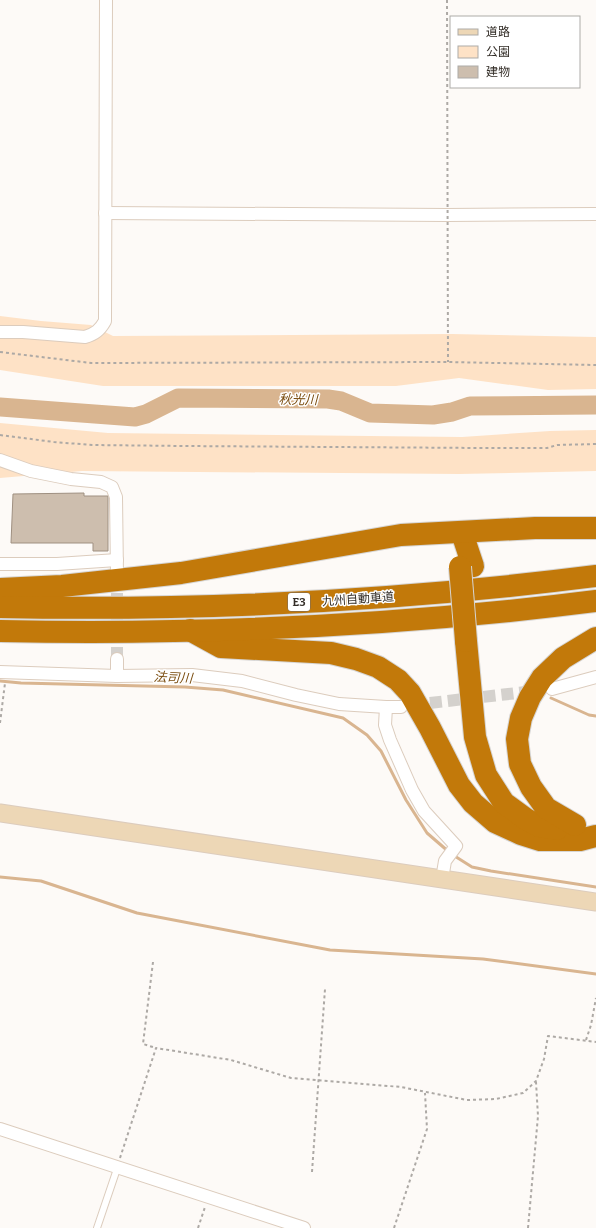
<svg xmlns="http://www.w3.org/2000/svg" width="596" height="1228" font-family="Bitter,'Noto Sans JP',serif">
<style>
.green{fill:#fee2c6}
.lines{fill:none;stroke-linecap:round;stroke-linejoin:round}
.stream{stroke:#d9b590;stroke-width:3}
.river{stroke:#d9b590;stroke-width:19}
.building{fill:#cdbeae;stroke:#9f9081}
.street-tunnel{stroke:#d4d1cd;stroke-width:12;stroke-dasharray:12 6;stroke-linecap:butt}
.lane-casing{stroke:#dcccbd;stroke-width:8}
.street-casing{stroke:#dcccbd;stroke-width:14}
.secondary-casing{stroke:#dcccbd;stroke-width:19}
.highway-casing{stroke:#d6d5d4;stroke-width:24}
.path{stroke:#ada9a5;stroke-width:2;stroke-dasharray:3 3;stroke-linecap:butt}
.lane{stroke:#fff;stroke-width:6}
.street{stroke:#fff;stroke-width:12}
.secondary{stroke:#edd7b6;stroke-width:17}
.highway{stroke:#c2790a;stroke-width:22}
.highway-bridge-casing{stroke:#d6d5d4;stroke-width:24;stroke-linecap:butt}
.path-bridge{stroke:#ada9a5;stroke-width:2;stroke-dasharray:3 3;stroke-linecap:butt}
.highway-bridge{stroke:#c2790a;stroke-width:22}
.labels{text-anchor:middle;stroke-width:3;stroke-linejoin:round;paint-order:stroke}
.shield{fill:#fff;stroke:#706b67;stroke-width:1}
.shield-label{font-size:11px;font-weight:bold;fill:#322c26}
.street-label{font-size:12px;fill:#322c26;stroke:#fff}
.water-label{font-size:13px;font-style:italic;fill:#7a4c0e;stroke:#fff}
</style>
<rect width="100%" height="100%" fill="#fdfaf7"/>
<!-- green -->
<g class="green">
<polygon points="0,316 41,321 91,325 113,336 452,334 596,337 596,389 548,390 459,378 396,386 103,386 0,370"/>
<polygon points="0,423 108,433 462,437 550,431 596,430 596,471 459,474 82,471 0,478"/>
</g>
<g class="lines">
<!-- stream -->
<g class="stream">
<polyline points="0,681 21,683 185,687 223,690 343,718 367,735 381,751 406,800 427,833 449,852"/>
<polyline points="551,698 589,715 596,716"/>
<polyline points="453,855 472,867 491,871 596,887"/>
<polyline points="0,877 41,881 137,913 330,950 483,959 596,974"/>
</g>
<!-- river -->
<polyline class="river" points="0,407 135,417 146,414 178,398 328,399 341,401 370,413 433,415 452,412 470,406 596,405"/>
</g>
<!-- building -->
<polygon class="building" points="84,493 84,496 108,496 108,551 93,551 93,543 11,543 13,494"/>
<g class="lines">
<!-- street-tunnel -->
<g class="street-tunnel">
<polyline points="117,659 117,575"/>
<polyline points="412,705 535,691"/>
</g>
<defs>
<polyline id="lane" points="97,1228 118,1166"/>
<g id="street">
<polyline points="105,213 447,215 596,214"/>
<path d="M0,332H23L85,337C95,334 100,330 105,321L106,0"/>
<polyline points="0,460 31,471 71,479 101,482 112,487 116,497 117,574"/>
<polyline points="0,564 57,564 117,560"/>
<polyline points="117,659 117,676"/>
<polyline points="0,672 117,676 192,675 242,681 296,695 339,704 386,707 401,707"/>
<polyline points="552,689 596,677"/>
<polyline points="386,707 385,725 390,740 412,790 424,811 456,846 445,861 442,879"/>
<polyline points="0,1129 304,1228"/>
</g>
<polyline id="secondary" points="0,813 596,902"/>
<g id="highway">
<polyline points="462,533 473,566"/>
<polyline points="0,589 62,586 181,573 401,535 535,528 596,528"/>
<path d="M0,607C199,611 399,601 596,576"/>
<polyline points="190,630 221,647 331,653 356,659 378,667 398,680 410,693 430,728 459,785 473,803 495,822 521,834 540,840 580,840 596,836"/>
<path d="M0,631C199,635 399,626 596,601"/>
<polyline points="466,641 475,737 486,775 504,803 526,819 539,826 557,829"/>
<polyline points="575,825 546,808 531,787 520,764 517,739 521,718 530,697 542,678 563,658 596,638"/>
</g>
</defs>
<!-- lane casing -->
<use href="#lane" class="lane-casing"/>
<!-- street casing -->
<use href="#street" class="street-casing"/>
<!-- secondary casing -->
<use href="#secondary" class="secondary-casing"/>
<!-- highway casing -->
<use href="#highway" class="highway-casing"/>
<!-- path -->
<g class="path">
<polyline points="0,352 91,363 448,362 596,365"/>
<polyline points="0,435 54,442 92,445 184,446 482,448 547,448 557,445 596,444"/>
<polyline points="0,723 5,683"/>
<polyline points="153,962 143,1044 156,1048"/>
<polyline points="586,1040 591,1025 596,998"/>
<polyline points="120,1158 156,1048 231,1060 291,1078 401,1087 467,1100 496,1099 523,1093 536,1081 544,1059 548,1036 596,1042"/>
<polyline points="312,1172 325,989"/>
<polyline points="198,1228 205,1207"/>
<polyline points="394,1228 427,1129 425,1093"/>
<polyline points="528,1228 538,1116 536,1082"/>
</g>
<!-- lane -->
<use href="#lane" class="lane"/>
<!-- street -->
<use href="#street" class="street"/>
<!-- secondary -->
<use href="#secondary" class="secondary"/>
<!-- highway -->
<use href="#highway" class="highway"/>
<defs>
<polyline id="highway-bridge" points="460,567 466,641"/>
</defs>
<!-- highway-bridge casing -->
<use href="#highway-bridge" class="highway-bridge-casing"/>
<!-- path-bridge -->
<polyline class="path-bridge" points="447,0 448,362"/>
<!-- highway-bridge -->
<use href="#highway-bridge" class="highway-bridge"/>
</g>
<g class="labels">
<!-- shield labels -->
<rect class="shield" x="288" y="593" width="22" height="18" rx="3"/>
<g class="shield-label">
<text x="299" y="606">E3</text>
</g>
<!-- street labels -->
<g class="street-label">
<text transform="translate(358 599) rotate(-4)" y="4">九州自動車道</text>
</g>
<!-- water labels -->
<g class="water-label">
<text transform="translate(298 399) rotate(1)" y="5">秋光川</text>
<text transform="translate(173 677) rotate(3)" y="5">法司川</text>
</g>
</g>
<!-- legend -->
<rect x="450" y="16" width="130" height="72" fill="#ffffff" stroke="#adaba8"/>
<rect x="458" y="29" width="20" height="6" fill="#edd7b6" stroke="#adaba8"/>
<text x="486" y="36" font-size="12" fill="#322c26">道路</text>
<rect x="458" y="46" width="20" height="12" fill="#fee2c6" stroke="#adaba8"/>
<text x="486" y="56" font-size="12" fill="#322c26">公園</text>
<rect x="458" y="66" width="20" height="12" fill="#cdbeae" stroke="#adaba8"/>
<text x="486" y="76" font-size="12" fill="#322c26">建物</text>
</svg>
